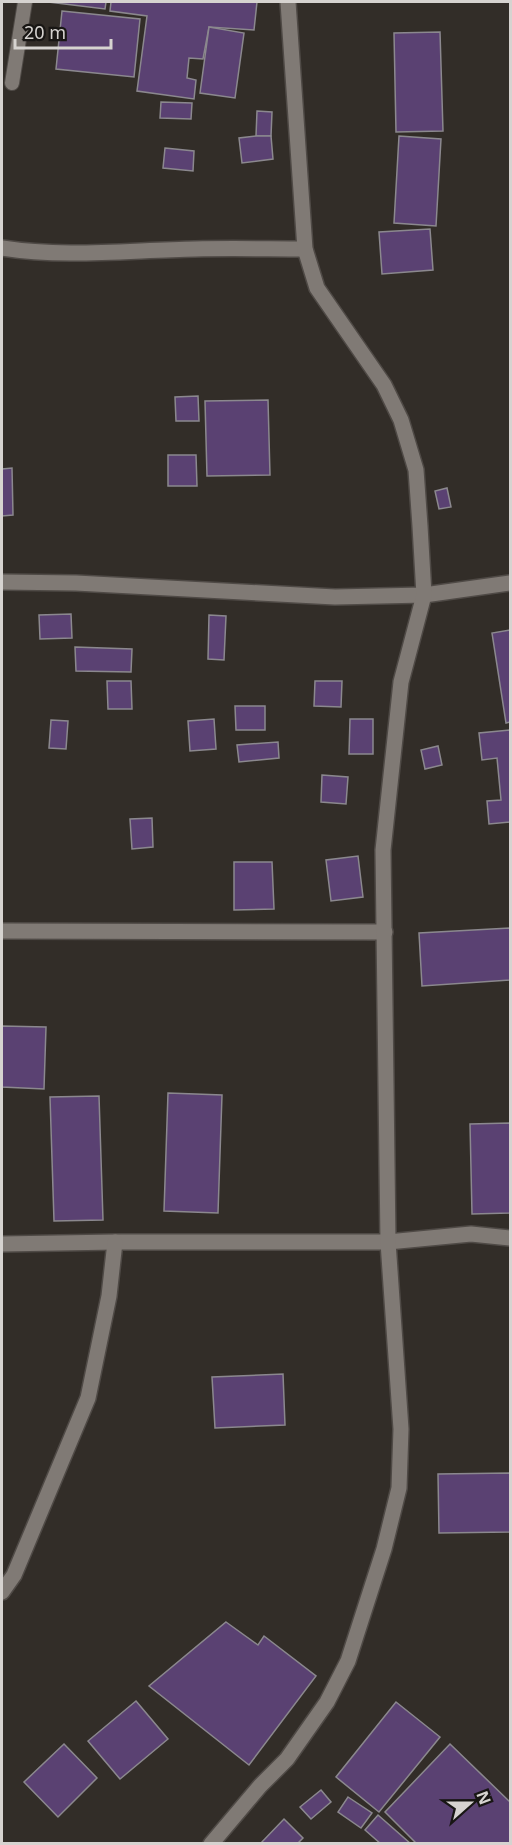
<svg xmlns="http://www.w3.org/2000/svg" width="512" height="1845" font-family="'Noto Sans',sans-serif">
<style>
.building{fill:#5a4172;stroke:#8b888e;stroke-width:1.5}
.lines{fill:none;stroke-linecap:round;stroke-linejoin:round}
.service-casing{stroke:#4f4a46;stroke-width:16}
.minor-casing{stroke:#4f4a46;stroke-width:18}
.service{stroke:#807a75;stroke-width:14}
.minor{stroke:#807a75;stroke-width:15}
</style>
<rect width="100%" height="100%" fill="#322d28"/>
<!-- building -->
<g class="building">
<polygon points="48,2 106,2 105,9"/>
<polygon points="111,2 257,2 254,30 209,27 203,59 189,58 187,78 196,80 194,99 137,91 147,16 110,11"/>
<polygon points="62,11 140,19 134,77 56,69"/>
<polygon points="209,27 244,33 235,98 200,93"/>
<polygon points="440,32 443,131 396,132 394,33"/>
<polygon points="161,102 192,103 191,119 160,118"/>
<polygon points="257,111 272,112 271,136 256,136"/>
<polygon points="256,136 271,136 273,159 242,163 239,138"/>
<polygon points="399,136 441,139 436,226 394,223"/>
<polygon points="165,148 194,151 193,171 163,168"/>
<polygon points="430,229 433,270 382,274 379,232"/>
<polygon points="198,396 199,421 176,421 175,397"/>
<polygon points="268,400 270,475 207,476 205,401"/>
<polygon points="168,455 196,455 197,486 168,486"/>
<polygon points="12,468 13,515 2,516 2,469"/>
<polygon points="447,488 451,507 439,509 435,491"/>
<polygon points="71,614 72,638 40,639 39,615"/>
<polygon points="209,615 226,616 224,660 208,659"/>
<polygon points="510,630 510,722 506,723 492,633"/>
<polygon points="75,647 132,649 131,672 76,671"/>
<polygon points="107,681 131,681 132,709 108,709"/>
<polygon points="315,681 342,681 341,707 314,706"/>
<polygon points="235,706 265,706 265,730 236,730"/>
<polygon points="214,719 216,749 190,751 188,721"/>
<polygon points="350,719 373,719 373,754 349,754"/>
<polygon points="51,720 68,721 66,749 49,748"/>
<polygon points="510,730 510,822 489,824 487,801 501,800 497,758 482,760 479,733"/>
<polygon points="278,742 279,758 239,762 237,745"/>
<polygon points="438,746 442,765 425,769 421,750"/>
<polygon points="322,775 348,777 346,804 321,802"/>
<polygon points="152,818 153,847 132,849 130,819"/>
<polygon points="358,856 363,897 331,901 326,860"/>
<polygon points="234,862 272,862 274,909 234,910"/>
<polygon points="510,928 510,980 422,986 419,933"/>
<polygon points="2,1026 46,1027 44,1089 2,1087"/>
<polygon points="168,1093 222,1095 218,1213 164,1211"/>
<polygon points="99,1096 103,1220 54,1221 50,1097"/>
<polygon points="510,1123 510,1213 472,1214 470,1124"/>
<polygon points="283,1374 285,1425 215,1428 212,1377"/>
<polygon points="510,1473 510,1532 439,1533 438,1474"/>
<polygon points="226,1622 258,1645 264,1636 316,1676 249,1765 149,1686"/>
<polygon points="136,1701 168,1739 120,1779 88,1741"/>
<polygon points="396,1702 440,1737 379,1812 336,1777"/>
<polygon points="64,1744 97,1778 58,1817 24,1782"/>
<polygon points="450,1744 510,1802 510,1844 417,1844 385,1812"/>
<polygon points="321,1790 331,1802 311,1819 300,1807"/>
<polygon points="348,1797 372,1813 361,1828 338,1812"/>
<polygon points="378,1815 411,1844 381,1844 365,1830"/>
<polygon points="284,1819 303,1838 297,1844 260,1844"/>
</g>
<g class="lines">
<defs>
<polyline id="service" points="12,83 25,2"/>
<g id="minor">
<path d="M2,248C65,258 131,250 195,249C232,248 269,249 305,249"/>
<polyline points="2,582 76,583 335,597 424,595 510,583"/>
<polyline points="2,931 385,932"/>
<polyline points="2,1244 115,1242 388,1242 471,1234 510,1238"/>
<polyline points="2,1592 14,1575 88,1398 109,1296 115,1242"/>
<polyline points="211,1844 260,1786 287,1759 327,1702 348,1661 384,1549 399,1488 401,1429 388,1242 383,850 401,682 424,595 420,526 416,470 401,420 384,385 317,288 305,249 288,2"/>
</g>
</defs>
<!-- service casing -->
<use href="#service" class="service-casing"/>
<!-- minor casing -->
<use href="#minor" class="minor-casing"/>
<!-- service -->
<use href="#service" class="service"/>
<!-- minor -->
<use href="#minor" class="minor"/>
</g>
<!-- border -->
<rect width="512" height="1845" fill="none" stroke="#d6d3d0" stroke-width="6"/>
<!-- north arrow -->
<g transform="translate(470 1803) rotate(69)" stroke="#181614" stroke-width="4.5" paint-order="stroke">
<path d="M0-4.5L10 22L0 15L-10 22Z" fill="#d6d3d0"/>
<text y="-9" font-size="16" font-weight="bold" text-anchor="middle" fill="#d6d3d0">N</text>
</g>
<!-- scale -->
<path d="M15 39v9h96v-9" fill="none" stroke="#d6d3d0" stroke-width="3"/>
<text x="24" y="39" font-size="18" fill="#d6d3d0" stroke="#181614" stroke-width="4.5" paint-order="stroke">20 m</text>
</svg>
